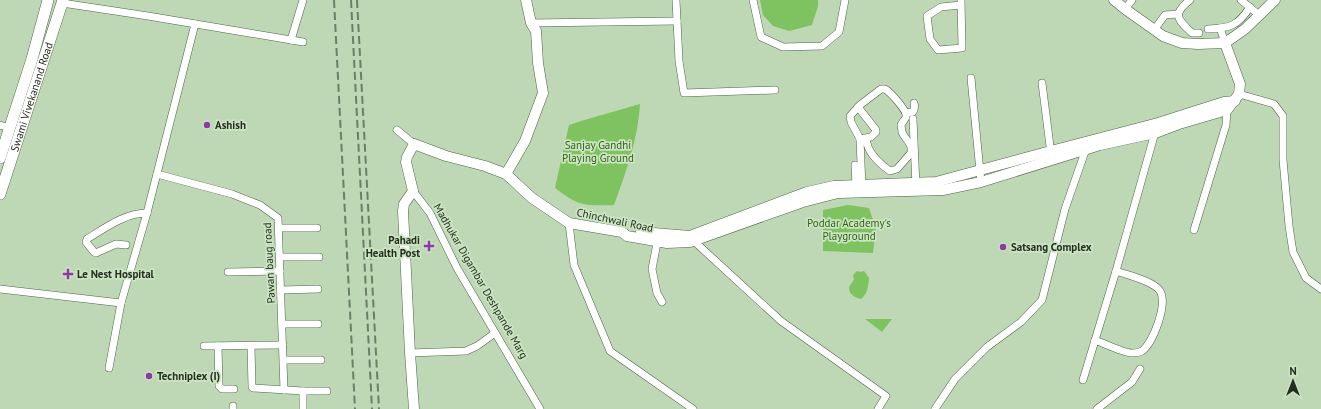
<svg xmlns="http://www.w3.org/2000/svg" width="1321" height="409" font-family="'PT Sans',sans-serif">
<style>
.green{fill:#7ec360}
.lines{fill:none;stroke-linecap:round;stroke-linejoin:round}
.street-casing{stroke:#4e6446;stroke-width:8}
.secondary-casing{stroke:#4e6446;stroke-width:11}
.primary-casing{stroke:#4e6446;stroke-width:12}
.street{stroke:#fff;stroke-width:7}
.secondary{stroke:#fff;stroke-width:10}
.primary{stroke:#fff;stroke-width:11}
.rail{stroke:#6d7e67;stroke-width:2;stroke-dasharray:8 4;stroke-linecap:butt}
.poi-dot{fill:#8d3aa8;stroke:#cbe4c1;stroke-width:1.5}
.labels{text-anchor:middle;stroke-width:3.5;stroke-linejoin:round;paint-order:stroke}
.street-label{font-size:11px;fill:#242d20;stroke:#cbe4c1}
.poi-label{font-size:11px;font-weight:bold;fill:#242d20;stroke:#cbe4c1;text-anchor:start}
.park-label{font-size:11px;fill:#33631b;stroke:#cbe4c1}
</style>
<rect width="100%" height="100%" fill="#bed7b5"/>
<!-- green -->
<g class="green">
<polygon points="760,0 818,0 818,6 812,25 789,31 773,26 763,15"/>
<path d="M640,104C638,139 626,172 614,205C585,206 578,206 555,188L569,125L581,121Z"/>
<polygon points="848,205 869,208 876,229 873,253 823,251 823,210"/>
<path d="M857,271L860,272L864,271L869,278C868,287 868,293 861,299C856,298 849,295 849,288C849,286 853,282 854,279L853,275Z"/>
<polygon points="865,319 892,319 882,332"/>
</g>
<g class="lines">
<defs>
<g id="street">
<polyline points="676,0 679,61 684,93 775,90"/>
<polyline points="753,0 761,37 783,47 822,46 839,32 845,0"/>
<polyline points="961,0 962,48 938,50 930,39 927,16 941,7 961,5"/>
<path d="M1190,0C1172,14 1177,19 1192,33H1199"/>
<polyline points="1241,0 1259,15"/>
<polyline points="62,3 148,16 303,42"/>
<polyline points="1125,9 1132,0"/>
<polyline points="531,23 677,21"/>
<polyline points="1220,28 1225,43"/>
<path d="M1208,29C1230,28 1238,26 1250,7"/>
<polyline points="1154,30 1165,15 1178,14"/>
<polyline points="291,40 303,0"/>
<polyline points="971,78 981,182"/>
<polyline points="1042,83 1051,154"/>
<polyline points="1239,94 1274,104 1283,116 1283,160 1289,226 1293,252 1306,278 1321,289"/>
<polyline points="858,107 876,130 876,132 871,137 860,139"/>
<path d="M906,113L913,112C915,108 915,106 914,103"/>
<polyline points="913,119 916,186"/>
<polyline points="0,125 10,128"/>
<polyline points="397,130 414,144"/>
<polyline points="855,165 856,188"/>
<polyline points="157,174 232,194 260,205 278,218 284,390"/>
<path d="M862,188L860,139L851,122L850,116L860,105L881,89H885C890,92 908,111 906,117C905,120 902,122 901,125C901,125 902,131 902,132C905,140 913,143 911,153L897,169L890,171C881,165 869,154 867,143"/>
<polyline points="413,191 430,213 457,268 540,409"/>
<polyline points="569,223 574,265 610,351 693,409"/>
<polyline points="279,228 317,228"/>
<polyline points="1194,230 1226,125 1227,110 1226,107"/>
<polyline points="692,237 696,243 781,321 886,396 878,409"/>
<polyline points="658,238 652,269 657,293 662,302"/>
<path d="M126,245L116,244L96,253L94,252L86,242L87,239C105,228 125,213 147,213"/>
<polyline points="280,257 319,257"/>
<polyline points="228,272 280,271"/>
<polyline points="0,289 121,303"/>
<polyline points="281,290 318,289"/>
<polyline points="282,324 318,324"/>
<path d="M1095,340C1103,343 1126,354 1133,353C1135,353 1140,352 1142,351C1153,343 1168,304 1160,291C1154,281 1127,275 1116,271"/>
<polyline points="204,346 283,345"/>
<polyline points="218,346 219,386 222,389 234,389"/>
<polyline points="251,346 252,387 253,388 303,391 327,391"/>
<polyline points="410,353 466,351 477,346 495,333"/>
<polyline points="284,360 321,360"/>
<polyline points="109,368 121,303 147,213 195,24"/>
<polyline points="1083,380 1116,271 1156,129"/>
<polyline points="233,409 233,406"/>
<polyline points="303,409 303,391"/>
<polyline points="935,409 955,379 987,347 1021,322 1042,300 1065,209 1087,146"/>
<polyline points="1097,409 1132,382 1140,369"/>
</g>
<g id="secondary">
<polyline points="1114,0 1125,9 1163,36 1182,43 1198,44 1225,43"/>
<polyline points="1225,43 1245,29 1275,0"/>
<polyline points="506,174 525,141 543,93 538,63 536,31 531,23 526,0"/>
<polyline points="641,232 690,236 807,192 834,186 936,182 1047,152 1158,123 1224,102 1235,101"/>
<polyline points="414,409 410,353 403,211 404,204 413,191 406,162 407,157 414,144 446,156 485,166 506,174 532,198 569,223 622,232 627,236 667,243 690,242 803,202 838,193 943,190 981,182 1100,145 1155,133 1179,124 1227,110 1239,94 1240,84 1225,43"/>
</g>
<g id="primary">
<polyline points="0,158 32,59 48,0"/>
<path id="s1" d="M0,194L63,0"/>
</g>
</defs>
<!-- street casing -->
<use href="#street" class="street-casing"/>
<!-- secondary casing -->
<use href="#secondary" class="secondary-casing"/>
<!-- primary casing -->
<use href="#primary" class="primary-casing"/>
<!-- street -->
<use href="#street" class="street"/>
<!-- secondary -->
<use href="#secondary" class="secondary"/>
<!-- primary -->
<use href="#primary" class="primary"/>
<!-- rail -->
<g class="rail">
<polyline points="334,0 355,409"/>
<polyline points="351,0 372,409"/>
<polyline points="357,0 379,409"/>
</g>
</g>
<!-- markers -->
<g class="poi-dot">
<circle cx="207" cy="125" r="4"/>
<path d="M427 240h4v4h4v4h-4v4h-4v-4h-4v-4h4z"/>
<circle cx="1003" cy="247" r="4"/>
<path d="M66 268h4v4h4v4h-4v4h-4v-4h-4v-4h4z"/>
<circle cx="149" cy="376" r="4"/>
</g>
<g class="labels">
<!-- street labels -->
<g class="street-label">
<text dy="4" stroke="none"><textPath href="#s1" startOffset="102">Swami Vivekanand Road</textPath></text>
<text transform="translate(615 220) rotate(12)" y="4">Chinchwali Road</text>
<text transform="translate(269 263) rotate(-93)" y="4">Pawan baug road</text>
<text transform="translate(481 281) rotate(60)" y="4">Madhukar Digambar Deshpande Marg</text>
</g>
<!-- poi labels -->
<g class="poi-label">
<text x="215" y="129">Ashish</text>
<text x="420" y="244" text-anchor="end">Pahadi<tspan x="420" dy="13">Health Post</tspan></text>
<text x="1011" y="251">Satsang Complex</text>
<text x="77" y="278">Le Nest Hospital</text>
<text x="157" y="380">Techniplex (I)</text>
</g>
<!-- park labels -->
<g class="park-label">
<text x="598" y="149">Sanjay Gandhi<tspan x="598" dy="13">Playing Ground</tspan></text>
<text x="849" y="227">Poddar Academy's<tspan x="849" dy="13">Playground</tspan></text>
</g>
</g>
<!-- north arrow -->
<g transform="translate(1293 381)" stroke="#cbe4c1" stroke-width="3" paint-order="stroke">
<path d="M0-3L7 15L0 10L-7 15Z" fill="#242d20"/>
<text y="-6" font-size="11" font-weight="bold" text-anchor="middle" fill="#242d20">N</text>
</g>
</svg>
